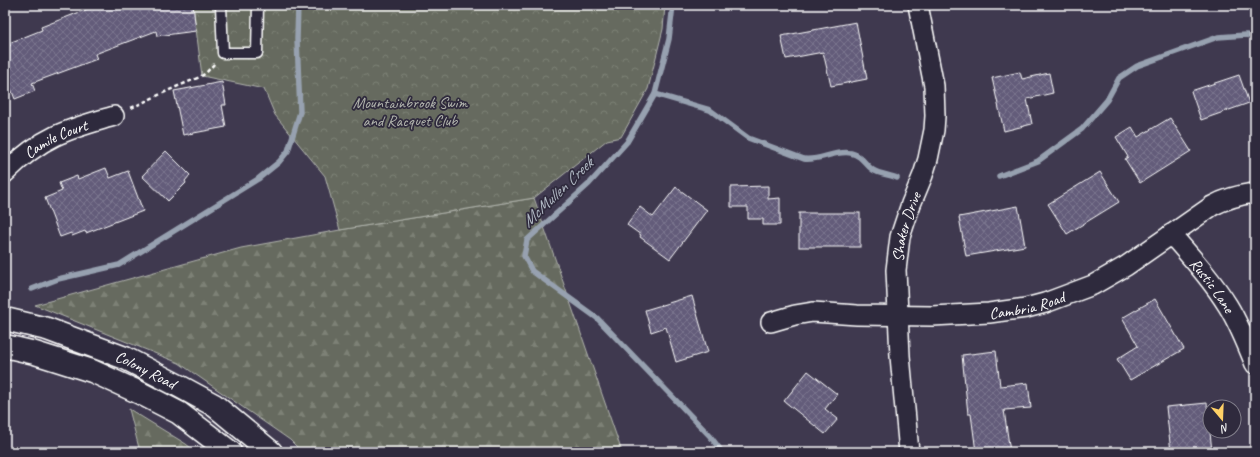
<svg xmlns="http://www.w3.org/2000/svg" width="1260" height="457" font-family="Caveat,sans-serif">
<style>
.forest{fill:url(#forest-firs);stroke:#b2b5ae}
.park{fill:url(#park-crowns);stroke:#b2b5ae}
.lines{fill:none;stroke-linecap:round;stroke-linejoin:round}
.stream{stroke:#97a1b0;stroke-width:5.5}
.building{fill:url(#building-cross-hatch);stroke:#fff}
.lane-casing{stroke:#fff;stroke-width:13}
.street-casing{stroke:#fff;stroke-width:22}
.secondary-casing{stroke:#fff;stroke-width:25}
.path{stroke:#fff;stroke-width:2.5;stroke-dasharray:4 3;stroke-linecap:butt}
.lane{stroke:#2f2a3d;stroke-width:10}
.street{stroke:#2f2a3d;stroke-width:19}
.secondary{stroke:#2f2a3d;stroke-width:22}
.labels{text-anchor:middle;stroke-width:3.5;stroke-linejoin:round;paint-order:stroke}
.park-label{font-size:16px;fill:#b2b5ae;stroke:#2f2a3d}
.street-label{font-size:16px;fill:#fff;stroke:#2f2a3d}
.water-label{font-size:17px;font-style:italic;fill:#b1b9c4;stroke:#2f2a3d}
</style>
<defs>
<pattern id="forest-firs" width="22" height="20" patternUnits="userSpaceOnUse"><rect width="22" height="20" fill="#666b5e"/><path d="M5 1l3.5 6h-7zM16 11l3.5 6h-7z" fill="#7d8176"/></pattern>
<pattern id="park-crowns" width="20" height="18" patternUnits="userSpaceOnUse"><rect width="20" height="18" fill="#666b5e"/><path d="M2 6a3 3 0 1 1 6 0M12 15a3 3 0 1 1 6 0" fill="none" stroke="#7d8176"/></pattern>
<pattern id="building-cross-hatch" width="8" height="8" patternUnits="userSpaceOnUse"><rect width="8" height="8" fill="#635c7a"/><path d="M0 0l8 8M0 8l8-8" fill="none" stroke="#7a748e"/></pattern>
</defs>
<rect width="100%" height="100%" fill="#3f394f"/>
<filter id="ink" filterUnits="userSpaceOnUse"><feTurbulence type="fractalNoise" baseFrequency=".025" numOctaves="2"/><feDisplacementMap in="SourceGraphic" scale="8" xChannelSelector="R" yChannelSelector="G"/><feConvolveMatrix kernelMatrix="1 2 1 2 8 2 1 2 1" color-interpolation-filters="sRGB"/></filter>
<g filter="url(#ink)">
<!-- forest -->
<g class="forest">
<polygon points="534,198 622,452 302,452 290,440 179,363 35,305 241,248 340,230"/>
<polygon points="129,409 186,444 196,452 140,452"/>
</g>
<!-- park -->
<polygon class="park" points="193,5 665,5 663,29 648,89 621,137 607,140 534,198 340,230 325,176 275,115 264,89 202,76"/>
<g class="lines">
<!-- stream -->
<g class="stream">
<polyline points="673,5 669,39 655,94 627,142 589,184 527,240 524,256 532,271 597,318 710,436 722,452"/>
<path d="M655,94L710,110L748,138L804,159C820,161 835,150 851,153C863,156 864,164 873,170C879,174 890,175 897,178"/>
<polyline points="999,176 1038,161 1082,129 1107,100 1119,78 1137,66 1218,37 1246,35 1255,37"/>
<polyline points="32,289 58,279 119,265 258,179 279,162 288,151 300,112 297,39 298,5"/>
</g>
</g>
<!-- building -->
<g class="building">
<polygon points="98,5 193,5 196,31 157,36 156,31 95,54 97,59 32,83 35,91 15,99 5,74 5,48 10,46 9,43 42,30 41,27"/>
<polygon points="856,22 867,79 831,86 823,52 786,59 781,36"/>
<polygon points="1020,72 1022,79 1049,73 1053,93 1027,99 1032,124 1004,131 992,78"/>
<polygon points="1239,75 1249,103 1201,120 1191,91"/>
<polygon points="222,82 226,105 222,105 226,127 183,135 174,91"/>
<polygon points="1170,118 1191,151 1140,183 1125,159 1128,157 1116,137 1132,127 1138,137"/>
<polygon points="166,151 190,175 185,181 186,183 168,201 142,176"/>
<polygon points="106,168 110,178 128,171 143,211 86,233 85,231 72,236 71,233 60,237 45,198 62,191 59,183 77,176 78,179"/>
<polygon points="1100,172 1119,202 1067,234 1048,204"/>
<polygon points="768,186 768,199 780,198 780,225 763,225 763,219 748,219 748,207 731,207 731,187"/>
<polygon points="676,187 707,210 670,259 640,237 641,235 627,225 640,207 653,217"/>
<polygon points="1018,206 1025,246 966,256 959,217"/>
<rect x="799" y="213" width="61" height="34"/>
<polygon points="692,296 708,352 676,362 666,327 651,332 645,310"/>
<polygon points="1155,299 1184,349 1130,380 1117,359 1138,346 1122,318"/>
<polygon points="996,351 1000,386 1028,383 1031,408 1004,410 1010,452 976,452 971,414 968,414 962,355"/>
<polygon points="808,371 837,394 825,409 838,419 825,434 784,401"/>
<polygon points="1207,403 1212,452 1171,452 1166,407"/>
</g>
<g class="lines">
<defs>
<polyline id="lane" points="221,5 223,53 257,53 258,5"/>
<g id="street">
<path id="s1" d="M5,173C20,158 36,145 55,136C74,127 94,122 114,116"/>
<path id="s2" d="M1171,234C1191,257 1212,280 1228,306C1239,324 1247,344 1255,364"/>
<path id="s3" d="M771,322L795,315L813,312L857,315L932,316L989,313L1026,308L1045,303L1093,285L1126,266L1212,206C1225,199 1239,195 1254,193"/>
<path id="s4" d="M909,452L900,356L896,270L900,237L911,204L923,175L928,159L934,130L935,116L934,86L918,5"/>
</g>
<g id="secondary">
<path id="s5" d="M5,319L47,329L125,358L179,386L214,405L271,452"/>
<polyline points="5,346 35,353 92,371 140,393 179,413 230,452"/>
</g>
</defs>
<!-- lane casing -->
<use href="#lane" class="lane-casing"/>
<!-- street casing -->
<use href="#street" class="street-casing"/>
<!-- secondary casing -->
<use href="#secondary" class="secondary-casing"/>
<!-- path -->
<polyline class="path" points="131,108 176,87 200,77 206,73 215,63"/>
<!-- lane -->
<use href="#lane" class="lane"/>
<!-- street -->
<use href="#street" class="street"/>
<!-- secondary -->
<use href="#secondary" class="secondary"/>
</g>
</g>
<g class="labels">
<!-- park labels -->
<g class="park-label">
<text x="410" y="108">Mountainbrook Swim<tspan x="410" dy="18">and Racquet Club</tspan></text>
</g>
<!-- street labels -->
<g class="street-label">
<text dy="6" stroke="none"><textPath href="#s1" startOffset="62">Camile Court</textPath></text>
<text dy="6" stroke="none"><textPath href="#s4" startOffset="227">Shaker Drive</textPath></text>
<text dy="6" stroke="none"><textPath href="#s2" startOffset="66">Rustic Lane</textPath></text>
<text dy="6" stroke="none"><textPath href="#s3" startOffset="258">Cambria Road</textPath></text>
<text dy="6" stroke="none"><textPath href="#s5" startOffset="150">Colony Road</textPath></text>
</g>
<!-- water labels -->
<g class="water-label">
<text transform="translate(557 192) rotate(-44)" y="6">McMullen Creek</text>
</g>
</g>
<!-- margin -->
<rect width="1260" height="457" fill="none" stroke="#2f2a3d" stroke-width="20"/>
<rect x="10" y="10" width="1240" height="437" fill="none" stroke="#fff" stroke-width="1.5" filter="url(#ink)"/>
<!-- north arrow -->
<g transform="translate(1222 419) rotate(161)"><circle r="19" fill="#2f2a3d" stroke="#827f8b"/>
<path d="M0-3L7 15L0 10L-7 15Z" fill="#ffd166"/>
<text y="-6" font-size="11" font-weight="bold" text-anchor="middle" fill="#ffffff">N</text>
</g>
</svg>
